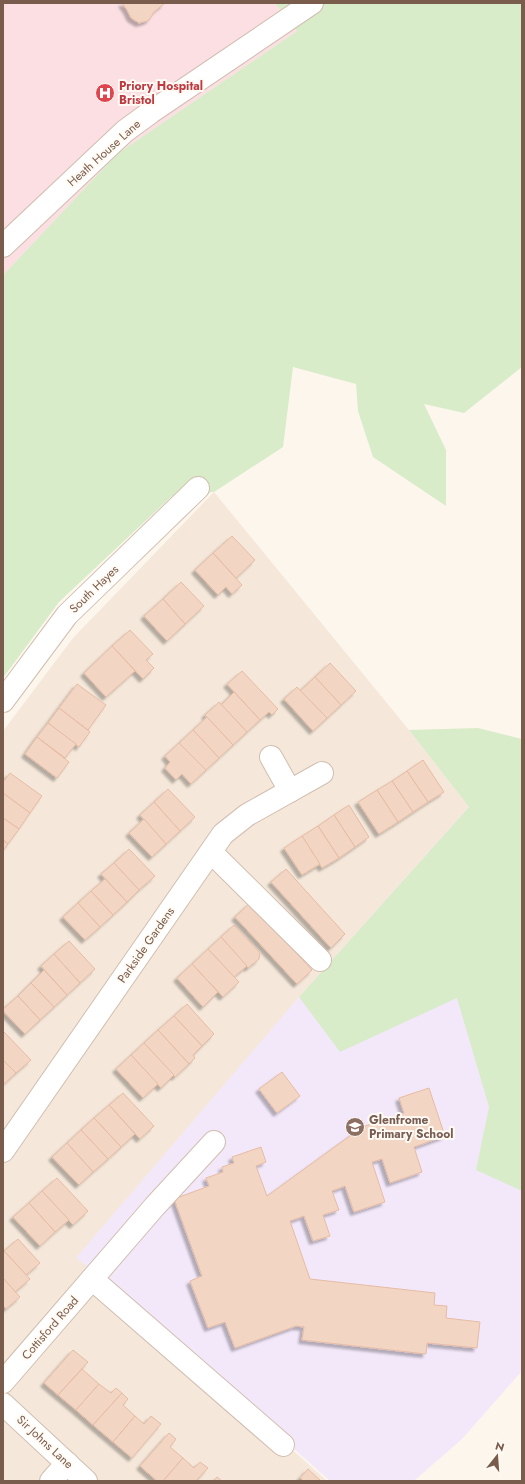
<svg xmlns="http://www.w3.org/2000/svg" width="525" height="1484" font-family="Jost,sans-serif">
<style>
.residential{fill:#f5e8da}
.education{fill:#f3e8fa}
.medical{fill:#fbdfe3}
.green{fill:#d8ecc9}
.building{fill:#f3d5c3;stroke:#e6bba3;filter:url(#shadow)}
.lines{fill:none;stroke-linecap:round;stroke-linejoin:round}
.minor-casing{stroke:#d1beb0;stroke-width:24}
.minor{stroke:#fff;stroke-width:22}
.labels{text-anchor:middle;stroke-width:4;stroke-linejoin:round;paint-order:stroke}
.health-label{font-size:12px;font-weight:bold;fill:#be3a42;stroke:#fffaf3;text-anchor:start}
.street-label{font-size:12px;fill:#7a5c4d;stroke:#fffaf3}
.education-label{font-size:12px;font-weight:bold;fill:#785e54;stroke:#fffaf3;text-anchor:start}
</style>
<defs>
<filter id="shadow"><feDropShadow dx="-3.5" dy="3.5" stdDeviation="1" flood-color="#0004"/></filter>
</defs>
<rect width="100%" height="100%" fill="#fdf6ec"/>
<!-- residential -->
<polygon class="residential" points="214,492 409,730 469,807 299,997 97,1274 327,1481 3,1481 3,731 73,638"/>
<!-- education -->
<polygon class="education" points="469,807 522,848 522,1371 462,1439 414,1481 330,1481 97,1274 76,1258 299,997"/>
<!-- medical -->
<polygon class="medical" points="3,3 275,3 297,31 117,154 3,275"/>
<!-- green -->
<g class="green">
<polygon points="275,3 522,3 522,367 464,413 424,404 446,450 446,506 373,457 358,411 356,384 293,367 283,447 214,492 172,496 59,602 3,678 3,275 117,154 297,31"/>
<polygon points="478,728 522,739 522,1191 476,1170 489,1107 457,998 340,1052 299,997 469,807 409,730"/>
</g>
<!-- building -->
<g class="building">
<polygon points="122,3 165,3 154,12 150,19 147,21 139,23 131,18 127,10"/>
<polygon points="232,536 255,560 236,578 213,553"/>
<polygon points="213,553 242,585 232,594 226,587 218,595 195,570"/>
<polygon points="181,582 204,606 185,624 163,599"/>
<polygon points="163,599 185,624 167,641 144,616"/>
<polygon points="130,630 153,654 146,660 154,668 143,679 112,646"/>
<polygon points="112,646 135,671 106,697 84,673"/>
<polygon points="330,663 356,691 341,705 315,677"/>
<polygon points="242,671 278,709 272,715 269,712 260,720 227,684"/>
<polygon points="315,677 341,705 327,718 300,691"/>
<polygon points="77,684 106,705 88,730 59,708"/>
<polygon points="297,687 327,718 313,731 284,699"/>
<polygon points="234,692 260,720 247,732 221,705"/>
<polygon points="219,702 247,732 233,745 205,715"/>
<polygon points="59,708 90,732 79,747 48,723"/>
<polygon points="207,717 233,745 219,758 193,730"/>
<polygon points="48,723 76,744 65,758 37,737"/>
<polygon points="193,730 219,758 206,770 179,743"/>
<polygon points="37,737 69,762 57,778 25,754"/>
<polygon points="179,743 206,770 191,784 182,774 176,780 165,768 170,762 165,756"/>
<polygon points="423,760 444,792 428,802 407,771"/>
<polygon points="407,771 428,802 413,812 392,781"/>
<polygon points="10,773 42,796 30,813 3,793 3,782"/>
<polygon points="392,781 413,812 398,822 377,790"/>
<polygon points="168,789 195,817 180,831 154,802"/>
<polygon points="377,790 398,822 379,834 358,802"/>
<polygon points="3,793 30,813 19,829 3,818"/>
<polygon points="154,802 180,831 166,844 140,815"/>
<polygon points="349,805 369,837 355,847 334,815"/>
<polygon points="334,815 355,847 339,858 318,826"/>
<polygon points="3,818 19,829 8,844 3,840"/>
<polygon points="144,819 166,844 152,857 129,833"/>
<polygon points="318,826 339,858 322,868 302,836"/>
<polygon points="302,836 320,864 302,875 284,848"/>
<polygon points="3,840 8,844 3,851"/>
<polygon points="129,849 155,876 139,890 114,863"/>
<polygon points="114,863 139,890 127,902 101,874"/>
<polygon points="286,869 345,934 331,948 271,882"/>
<polygon points="105,879 127,902 113,915 91,891"/>
<polygon points="91,891 113,915 100,927 78,903"/>
<polygon points="78,903 100,927 85,940 63,917"/>
<polygon points="250,903 312,970 297,984 235,917"/>
<polygon points="234,925 260,953 259,959 248,968 221,937"/>
<polygon points="221,937 247,966 234,977 208,949"/>
<polygon points="69,941 95,969 80,983 54,954"/>
<polygon points="208,949 239,982 223,997 192,964"/>
<polygon points="54,954 80,983 67,995 41,966"/>
<polygon points="192,964 218,992 203,1007 177,978"/>
<polygon points="44,970 67,995 54,1007 31,983"/>
<polygon points="31,983 54,1007 40,1020 18,996"/>
<polygon points="18,996 40,1020 25,1034 3,1011 3,1009"/>
<polygon points="187,1004 214,1034 202,1046 174,1016"/>
<polygon points="174,1016 202,1046 193,1055 195,1058 189,1064 158,1030"/>
<polygon points="158,1030 189,1064 175,1077 144,1043"/>
<polygon points="4,1032 31,1060 16,1073 3,1060 3,1033"/>
<polygon points="144,1043 174,1075 161,1088 131,1055"/>
<polygon points="131,1055 158,1084 143,1098 116,1069"/>
<polygon points="3,1060 16,1073 3,1085"/>
<polygon points="282,1072 300,1096 277,1113 259,1089"/>
<polygon points="429,1088 445,1136 414,1147 422,1172 390,1183 382,1159 372,1162 385,1202 354,1212 345,1186 332,1191 339,1210 323,1215 330,1236 313,1241 304,1216 290,1221 310,1279 435,1293 434,1305 447,1306 446,1318 480,1322 477,1348 427,1343 426,1354 302,1340 304,1327 296,1326 235,1348 225,1322 208,1328 190,1281 202,1276 174,1199 209,1186 206,1178 223,1172 222,1167 234,1163 232,1157 261,1147 266,1162 256,1166 267,1196 362,1127 404,1113 399,1098"/>
<polygon points="123,1093 154,1126 140,1139 109,1105"/>
<polygon points="109,1105 135,1134 121,1147 94,1118"/>
<polygon points="94,1118 121,1147 108,1159 81,1130"/>
<polygon points="81,1130 108,1159 93,1172 67,1143"/>
<polygon points="67,1143 93,1172 79,1185 52,1157"/>
<polygon points="57,1178 88,1211 73,1225 42,1191"/>
<polygon points="42,1191 69,1220 55,1232 29,1203"/>
<polygon points="29,1203 55,1232 40,1246 13,1217"/>
<polygon points="18,1239 40,1263 26,1275 4,1251"/>
<polygon points="4,1251 30,1279 15,1292 3,1278 3,1252"/>
<polygon points="3,1278 20,1297 6,1309 3,1305"/>
<polygon points="73,1350 88,1362 58,1395 44,1383"/>
<polygon points="82,1369 99,1384 76,1410 58,1395"/>
<polygon points="99,1384 111,1393 116,1388 122,1393 93,1425 76,1410"/>
<polygon points="122,1393 128,1399 123,1405 135,1416 113,1442 93,1425"/>
<polygon points="135,1416 144,1424 151,1416 161,1424 132,1458 113,1442"/>
<polygon points="169,1433 176,1439 170,1447 183,1458 163,1481 157,1481 140,1466"/>
<polygon points="183,1458 194,1468 200,1462 208,1468 196,1481 163,1481"/>
<polygon points="308,1469 321,1481 304,1481 300,1478"/>
<polygon points="217,1477 222,1481 213,1481"/>
</g>
<g class="lines">
<defs>
<g id="minor">
<polyline points="3,246 125,131 151,112 312,3"/>
<polyline points="3,701 67,615 198,488"/>
<polyline points="271,757 290,791"/>
<polyline points="211,852 320,960"/>
<polyline points="3,1151 223,834 247,815 322,773"/>
<polyline points="92,1279 283,1445"/>
<polyline points="3,1382 155,1206 214,1142"/>
<polyline points="3,1404 86,1481"/>
<polyline points="51,1481 67,1463"/>
</g>
</defs>
<!-- minor casing -->
<use href="#minor" class="minor-casing"/>
<!-- minor -->
<use href="#minor" class="minor"/>
</g>
<!-- icons -->
<defs>
<symbol id="hospital-disc" viewBox="-11 -11 22 22"><circle r="9.5" fill="#e0444e" stroke="#fffaf3"/><path d="M-5-5h3v3.5h4V-5h3V5h-3V1.5h-4V5h-3Z" fill="#fff"/></symbol>
<symbol id="school-disc" viewBox="-11 -11 22 22"><circle r="9.5" fill="#8d6e63" stroke="#fffaf3"/><path d="M0-5L7-2L0 1L-7-2ZM-4 1L0 2.5L4 1V4Q0 6-4 4Z" fill="#fff"/></symbol>
</defs>
<g fill-rule="evenodd">
<use href="#hospital-disc" x="94" y="82" width="22" height="22"/>
<use href="#school-disc" x="344" y="1116" width="22" height="22"/>
</g>
<g class="labels">
<!-- health labels -->
<g class="health-label">
<text x="119" y="90">Priory Hospital<tspan x="119" dy="14">Bristol</tspan></text>
</g>
<!-- street labels -->
<g class="street-label">
<text transform="translate(104 153) rotate(-42)" y="4">Heath House Lane</text>
<text transform="translate(94 589) rotate(-44)" y="4">South Hayes</text>
<text transform="translate(146 945) rotate(-55)" y="4">Parkside Gardens</text>
<text transform="translate(50 1328) rotate(-49)" y="4">Cottisford Road</text>
<text transform="translate(45 1442) rotate(43)" y="4">Sir Johns Lane</text>
</g>
<!-- education labels -->
<g class="education-label">
<text x="369" y="1124">Glenfrome<tspan x="369" dy="14">Primary School</tspan></text>
</g>
</g>
<!-- border -->
<rect width="525" height="1484" fill="none" stroke="#7a5c4d" stroke-width="8"/>
<!-- north arrow -->
<g transform="translate(497 1456) rotate(17)" stroke="#fffaf3" stroke-width="3" paint-order="stroke">
<path d="M0-3L7 15L0 10L-7 15Z" fill="#7a5c4d"/>
<text y="-6" font-size="11" font-weight="bold" text-anchor="middle" fill="#7a5c4d">N</text>
</g>
</svg>
